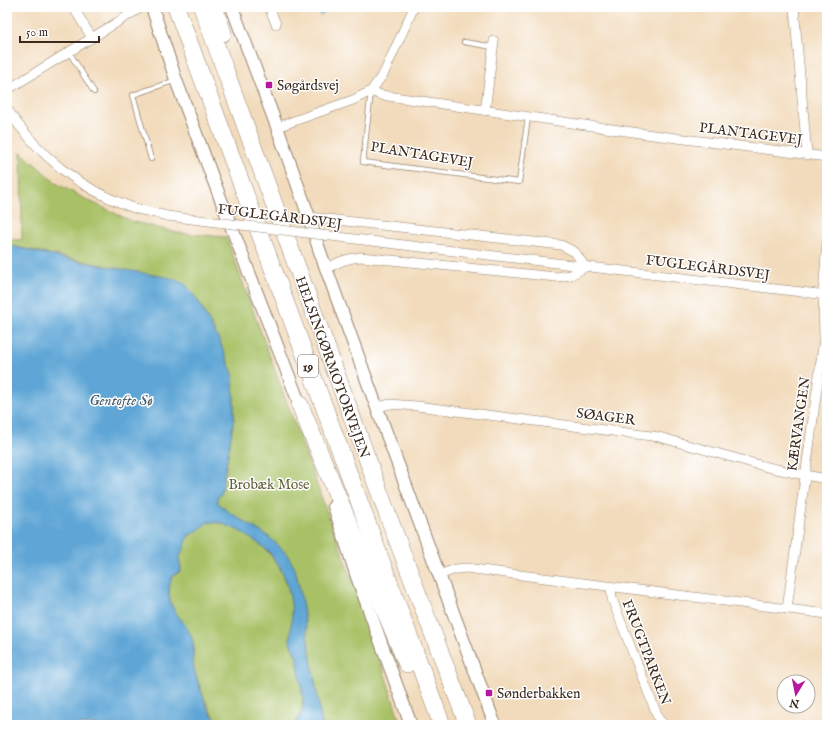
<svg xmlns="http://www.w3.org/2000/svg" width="834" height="732" font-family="'IM FELL English',serif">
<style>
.green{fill:#a9c166;stroke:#727642}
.water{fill:#5fa6d6;stroke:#4d687a}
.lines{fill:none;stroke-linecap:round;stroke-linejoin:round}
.stream{stroke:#5fa6d6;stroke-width:3}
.service-casing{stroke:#96826d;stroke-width:6}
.minor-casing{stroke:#96826d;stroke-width:10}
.tertiary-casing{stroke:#96826d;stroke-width:14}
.motorway-casing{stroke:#96826d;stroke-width:18}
.service{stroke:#fff;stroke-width:4.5}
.minor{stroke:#fff;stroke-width:9}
.tertiary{stroke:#fff;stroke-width:12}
.motorway{stroke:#fff;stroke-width:17}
.minor-bridge-casing{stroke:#96826d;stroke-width:10;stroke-linecap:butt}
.minor-bridge{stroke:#fff;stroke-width:9}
.poi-dot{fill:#b5179e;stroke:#fff;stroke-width:1.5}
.labels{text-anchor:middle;stroke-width:3;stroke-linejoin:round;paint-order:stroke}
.shield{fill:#fff;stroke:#766a62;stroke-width:1}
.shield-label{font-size:13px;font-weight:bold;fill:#3b2a1e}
.poi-label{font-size:14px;fill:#3b2a1e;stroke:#fff;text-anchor:start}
.street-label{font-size:14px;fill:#3b2a1e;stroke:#fff}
.park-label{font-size:14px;fill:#625f37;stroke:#fff}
.water-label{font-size:15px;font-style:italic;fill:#495c68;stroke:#fff}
</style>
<rect width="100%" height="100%" fill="#fff"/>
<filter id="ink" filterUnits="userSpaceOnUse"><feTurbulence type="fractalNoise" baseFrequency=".025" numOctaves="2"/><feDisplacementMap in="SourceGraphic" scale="8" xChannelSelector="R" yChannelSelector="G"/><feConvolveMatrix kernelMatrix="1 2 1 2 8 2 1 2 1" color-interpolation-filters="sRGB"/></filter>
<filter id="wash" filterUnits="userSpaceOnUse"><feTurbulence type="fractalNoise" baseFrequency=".012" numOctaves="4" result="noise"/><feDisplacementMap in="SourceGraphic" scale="16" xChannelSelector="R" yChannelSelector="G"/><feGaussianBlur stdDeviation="0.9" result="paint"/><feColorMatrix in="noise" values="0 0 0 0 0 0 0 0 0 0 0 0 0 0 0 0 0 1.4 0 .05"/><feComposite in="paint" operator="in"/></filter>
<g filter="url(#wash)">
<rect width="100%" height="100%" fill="#f2dbbc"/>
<!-- green -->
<g class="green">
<polygon points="21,152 56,183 85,199 131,221 178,233 226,237 374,640 401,725 322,725 300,591 295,569 288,556 269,537 229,512 217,502 218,496 221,495 234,418 234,402 233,374 219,340 198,301 188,288 111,267 7,245 7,239 22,240"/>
<path d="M214,521C258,531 289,565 292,610C293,622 289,633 291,644C292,649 296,653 297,658C299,664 299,672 300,679C303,698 306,708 294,725C275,725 234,728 218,720C209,716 194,673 193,662C192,656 194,650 193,644C187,617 160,610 172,577L180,572L181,567L179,558L185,546L188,536L197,531L205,523Z"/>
</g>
<!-- water -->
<path class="water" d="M7,245L71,260L171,278L185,284L198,301L219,340L233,374L234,402V418L221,495L218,496L217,502L229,512L269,537L281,548L288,556L295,569L300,591L322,725H294L300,717L303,708V698L297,657L291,645L290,640L292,612L290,597L287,583L280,567L270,553L261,545L238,530L221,523L208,522L197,531L188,536L185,546L179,558L181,570L172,577C161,609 183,614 192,638C195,646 192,654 193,662C193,670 206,707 211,714C218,724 231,723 241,725H7Z"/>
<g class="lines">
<!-- stream -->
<polyline class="stream" points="321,14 325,7"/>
</g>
</g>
<g filter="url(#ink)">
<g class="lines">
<defs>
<g id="service">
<polyline points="464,42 494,47"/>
<polyline points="69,52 94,92"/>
<polyline points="371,91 363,162 519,182 528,117"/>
<polyline points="151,159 133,95 176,80"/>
</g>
<g id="minor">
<polyline points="73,7 92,38"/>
<polyline points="269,7 276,24"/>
<polyline points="794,7 807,154"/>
<polyline points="7,90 142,7"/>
<polyline points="371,91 381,95 653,135 827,157"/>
<path d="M7,109C39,156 78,188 131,207C143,211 155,213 167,216"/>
<polyline points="485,111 494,41"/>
<polyline points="277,127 353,100 371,91 384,73 414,7"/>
<polyline points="309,217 561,245 575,252 585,267"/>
<polyline points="412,246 827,295"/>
<path d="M326,269C338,262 347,258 361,257L556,277L571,275L585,267"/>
<polyline points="377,408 389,404 417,406 659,437 767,467 805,475 827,479"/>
<polyline points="439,575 456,569 466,568 827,614"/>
<polyline points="611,587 612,599 659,720 665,725"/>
<polyline points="787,609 824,338 823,294 827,242"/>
</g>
<g id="tertiary">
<polyline points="152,7 176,80 213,179 303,413"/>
<polyline points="232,7 277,127 309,217 319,249 377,408 495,725"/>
<polyline points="334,506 356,574 411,725"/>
</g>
<g id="motorway">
<polyline points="176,7 442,725"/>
<polyline points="202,7 390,521 468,725"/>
<polyline points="214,7 223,33"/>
<polyline points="300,405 407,664"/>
</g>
</defs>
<!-- service casing -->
<use href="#service" class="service-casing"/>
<!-- minor casing -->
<use href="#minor" class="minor-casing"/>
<!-- tertiary casing -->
<use href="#tertiary" class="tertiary-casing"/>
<!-- motorway casing -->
<use href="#motorway" class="motorway-casing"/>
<!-- service -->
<use href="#service" class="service"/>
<!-- minor -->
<use href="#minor" class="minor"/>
<!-- tertiary -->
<use href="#tertiary" class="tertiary"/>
<!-- motorway -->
<use href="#motorway" class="motorway"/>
<defs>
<polyline id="minor-bridge" points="167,216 412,246"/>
</defs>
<!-- minor-bridge casing -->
<use href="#minor-bridge" class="minor-bridge-casing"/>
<!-- minor-bridge -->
<use href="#minor-bridge" class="minor-bridge"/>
</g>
</g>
<!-- markers -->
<g class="poi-dot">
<rect x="265" y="81" width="8" height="8" rx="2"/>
<rect x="485" y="689" width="8" height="8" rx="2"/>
</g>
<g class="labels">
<!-- shield labels -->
<rect class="shield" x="298" y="355" width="20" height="22" rx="3"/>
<g class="shield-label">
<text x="308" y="371">19</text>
</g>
<!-- poi labels -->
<g class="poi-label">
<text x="277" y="90">Søgårdsvej</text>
<text x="497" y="698">Sønderbakken</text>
</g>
<!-- street labels -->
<g class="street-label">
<text transform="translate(751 133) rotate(7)" y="5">PLANTAGEVEJ</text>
<text transform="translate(422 154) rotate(9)" y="5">PLANTAGEVEJ</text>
<text transform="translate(280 216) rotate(7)" y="5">FUGLEGÅRDSVEJ</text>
<text transform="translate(708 267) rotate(7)" y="5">FUGLEGÅRDSVEJ</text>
<text transform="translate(333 367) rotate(70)" y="5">HELSINGØRMOTORVEJEN</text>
<text transform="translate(606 416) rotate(7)" y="5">SØAGER</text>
<text transform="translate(798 424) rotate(-82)" y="5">KÆRVANGEN</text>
<text transform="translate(647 652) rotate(69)" y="5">FRUGTPARKEN</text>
</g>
<!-- park labels -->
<g class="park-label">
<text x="269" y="489">Brobæk Mose</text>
</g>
<!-- water labels -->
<g class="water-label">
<text x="121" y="405">Gentofte Sø</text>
</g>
</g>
<!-- margin -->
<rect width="834" height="732" fill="none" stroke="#fff" stroke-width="24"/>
<!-- north arrow -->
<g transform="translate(796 694) rotate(190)"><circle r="19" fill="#ffffff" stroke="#b1aaa5"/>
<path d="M0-3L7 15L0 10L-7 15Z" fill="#b5179e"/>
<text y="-6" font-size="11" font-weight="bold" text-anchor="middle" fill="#3b2a1e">N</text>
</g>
<!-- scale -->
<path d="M20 36v6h79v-6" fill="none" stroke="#3b2a1e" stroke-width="2"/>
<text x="26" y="36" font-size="12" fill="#3b2a1e" stroke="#ffffff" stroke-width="3" paint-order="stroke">50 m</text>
</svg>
